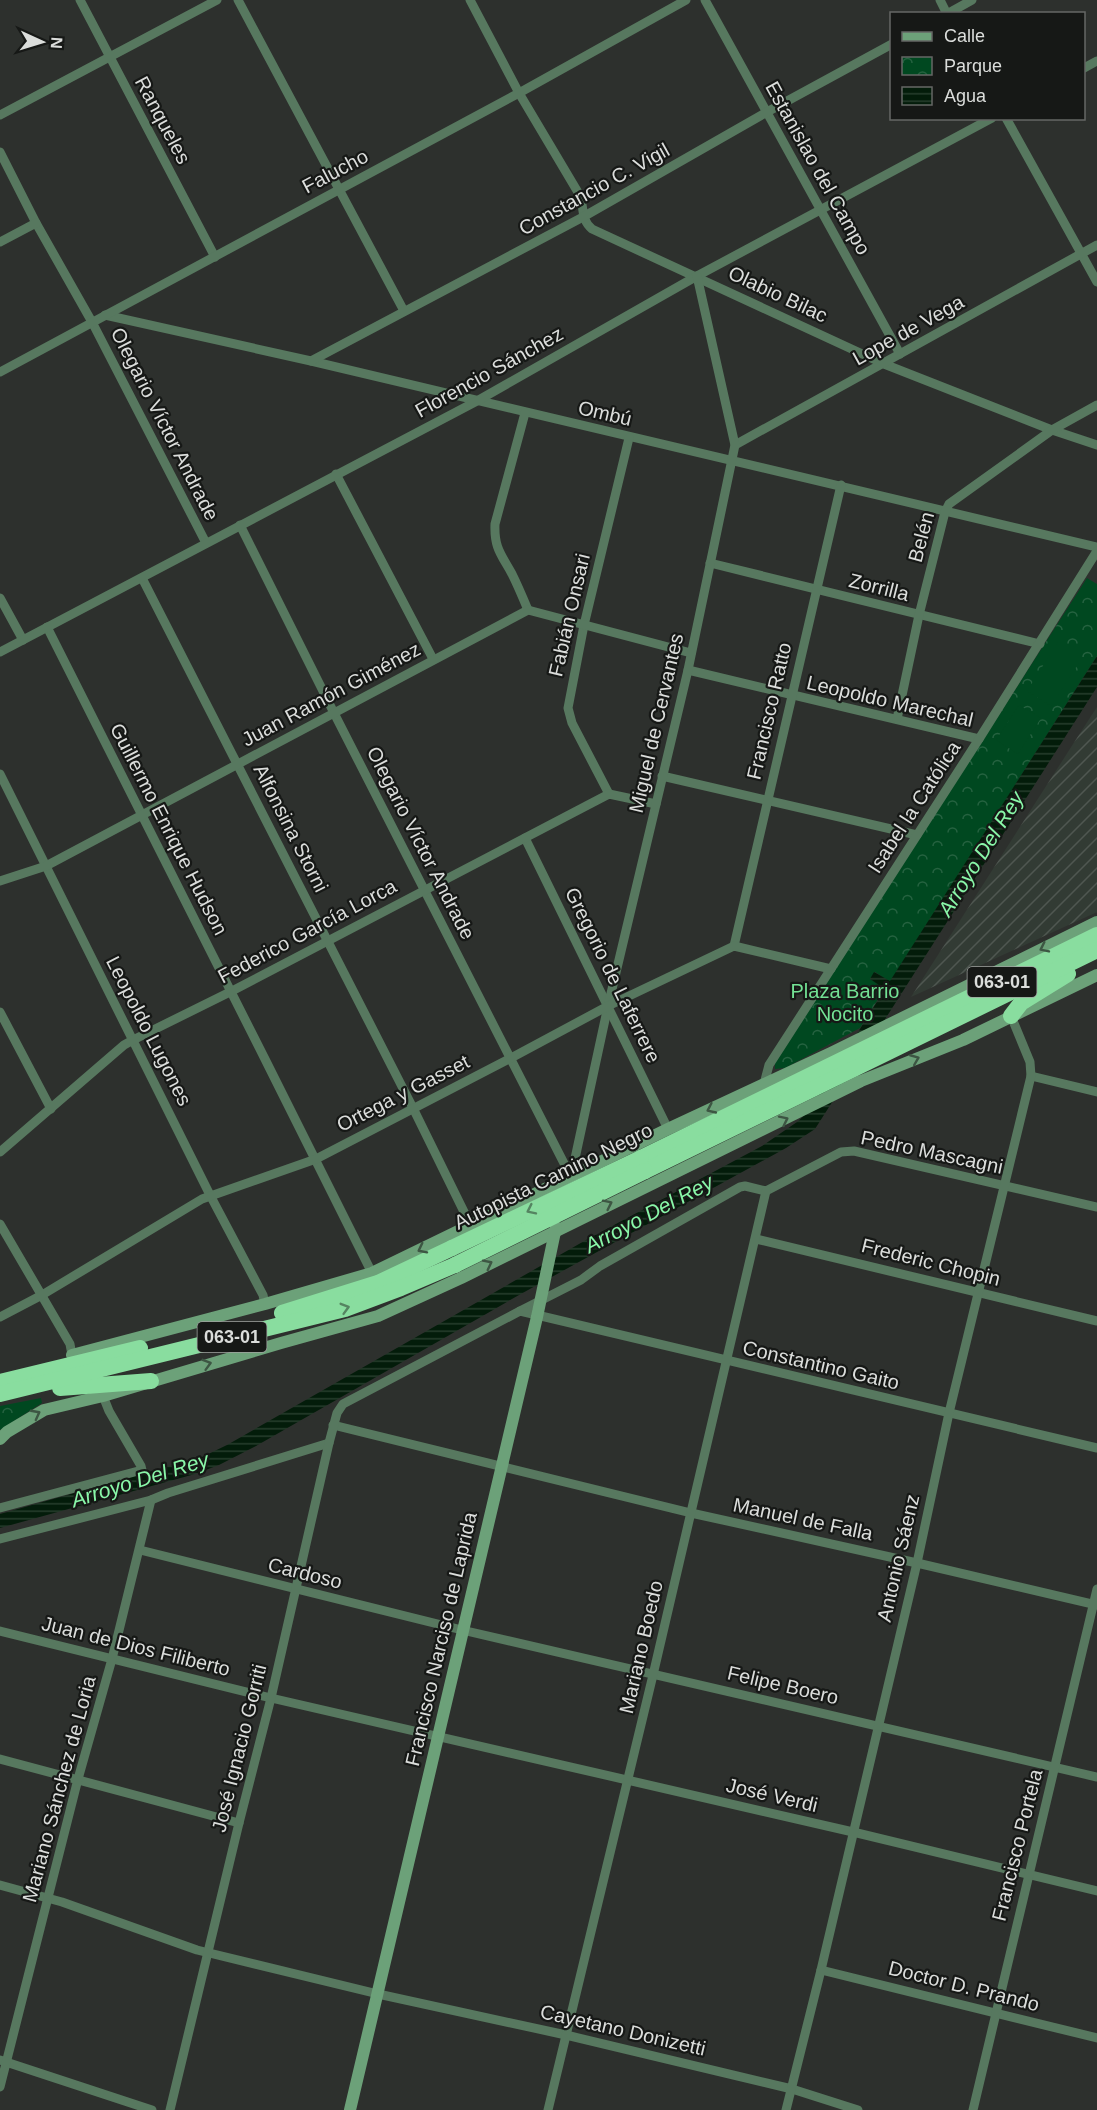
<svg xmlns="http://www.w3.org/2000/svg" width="1097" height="2110" font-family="Arial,sans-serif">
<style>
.industrial{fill:url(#industrial-furrows)}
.park{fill:url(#park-crowns)}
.garden{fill:#004820}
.water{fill:url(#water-rules)}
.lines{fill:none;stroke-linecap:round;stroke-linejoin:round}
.street{stroke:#57785f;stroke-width:9}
.secondary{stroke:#6ca179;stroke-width:12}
.highway{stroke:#89dd9f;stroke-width:16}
.highway-bridge{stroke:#89dd9f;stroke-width:16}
.oneway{stroke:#3d5643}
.oneway2{stroke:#558461}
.labels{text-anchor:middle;stroke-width:4.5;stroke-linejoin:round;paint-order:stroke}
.shield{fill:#161816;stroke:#a0a2a0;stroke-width:1.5}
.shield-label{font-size:18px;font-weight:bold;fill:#dbdddb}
.street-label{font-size:20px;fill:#dbdddb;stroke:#161816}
.park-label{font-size:20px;fill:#73e194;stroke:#161816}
.water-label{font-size:21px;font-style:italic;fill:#89f7a8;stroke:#161816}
</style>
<defs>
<pattern id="industrial-furrows" width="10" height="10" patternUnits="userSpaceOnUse" patternTransform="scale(1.5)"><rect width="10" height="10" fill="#323b34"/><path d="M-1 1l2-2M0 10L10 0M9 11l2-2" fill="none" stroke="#4f5751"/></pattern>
<pattern id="park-crowns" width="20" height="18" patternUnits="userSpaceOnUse" patternTransform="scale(1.5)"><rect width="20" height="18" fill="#004820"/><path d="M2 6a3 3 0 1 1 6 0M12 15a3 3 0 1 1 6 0" fill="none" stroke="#256240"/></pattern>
<pattern id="water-rules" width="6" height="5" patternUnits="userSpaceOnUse" patternTransform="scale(1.5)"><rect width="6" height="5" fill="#031c0a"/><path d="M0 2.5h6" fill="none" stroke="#273d2d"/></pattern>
</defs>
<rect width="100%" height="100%" fill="#2d302d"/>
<!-- industrial -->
<polygon class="industrial" points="1097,707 1097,912 911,997 1075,741"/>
<!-- park -->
<g class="park">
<polygon points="1087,578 1097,584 1097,656 890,982 875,972 870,979 885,988 860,1028 785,1068 775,1069 775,1063"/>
<polygon points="41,1398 42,1403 0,1430 0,1406"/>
</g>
<!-- garden -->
<g class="garden">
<polygon points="1058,642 1082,658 1051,706 1027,691"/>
<polygon points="1019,705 1041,718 1018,754 996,740"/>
</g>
<!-- water -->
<polygon class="water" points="1097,656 1097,687 815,1129 786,1148 519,1295 256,1446 219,1465 195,1474 0,1528 0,1514 202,1457 227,1445 586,1240 762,1146 797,1122 808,1112 885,989 870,979 874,972 890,981"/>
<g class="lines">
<!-- street -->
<g class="street">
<polyline points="80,0 215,257"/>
<polyline points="238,0 404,311"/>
<path d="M470,0L519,93L579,194C585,207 580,219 592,229L884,364L1052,430L1097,445"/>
<polyline points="705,0 900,354"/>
<polyline points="940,0 947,14"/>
<polyline points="947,14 972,0"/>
<polyline points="1084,68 1097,61"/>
<polyline points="0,115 217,0"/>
<polyline points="1006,118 1097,282"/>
<polyline points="0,152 36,223 92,322 206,543"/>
<polyline points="0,242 36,223"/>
<polyline points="105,315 311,361 1097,547"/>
<polyline points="311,361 583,217 767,112 892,44"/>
<polyline points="0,372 519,93 686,0"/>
<path d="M525,413L495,524C494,548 501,554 512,574C518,586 523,598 528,610"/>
<polyline points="735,445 1097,245"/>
<polyline points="336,474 433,659"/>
<polyline points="240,525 334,713 571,1177"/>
<polyline points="710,563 1040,644"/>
<polyline points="142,578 413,1108 470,1224"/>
<polyline points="0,598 23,640"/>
<path d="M47,627C155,843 265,1057 372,1273"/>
<polyline points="0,652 477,401 697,276 992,118"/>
<polyline points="688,670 979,739"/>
<polyline points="897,719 919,615 945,512 949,504 1052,430 1097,405"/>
<polyline points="0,774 210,1195 263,1295 265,1304"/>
<polyline points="662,776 917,835"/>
<polyline points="609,794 572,723 568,708 584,625 629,438"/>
<polyline points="525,838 668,1129"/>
<polyline points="0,881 46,866 528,610 691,653"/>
<polyline points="734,946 841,485"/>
<polyline points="0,1012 51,1109"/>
<polyline points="1031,1076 1097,1092"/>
<polyline points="764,1084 769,1065 979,739 1097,551"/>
<polyline points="0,1152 124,1045 133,1040 232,991 609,794 656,804"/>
<polyline points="571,1177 608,1006 688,670 735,445 697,276"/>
<polyline points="766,1191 841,1152 854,1151 1097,1207"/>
<polyline points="0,1224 70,1344 72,1355"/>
<polyline points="756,1239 1097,1321"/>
<polyline points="520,1311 581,1280 600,1266 740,1187 745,1186 766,1191"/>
<polyline points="0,1317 42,1295 202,1199 316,1159 511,1058 608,1006 734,946 831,969"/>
<polyline points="333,1425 691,1513 917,1563 1097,1605"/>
<polyline points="0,1508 142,1470 141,1466 109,1411 103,1396"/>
<polyline points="0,1539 151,1500 168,1493 329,1443"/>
<polyline points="140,1550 462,1630 1097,1777"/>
<polyline points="0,1631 271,1698 853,1832 1097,1891"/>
<polyline points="0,1759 239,1823"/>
<polyline points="0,1885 62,1902 197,1950 378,1994 566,2035 792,2089 858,2110"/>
<polyline points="821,1970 1097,2038"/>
<polyline points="0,2060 152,2110"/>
<polyline points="0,2087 78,1779 112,1659 151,1500"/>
<polyline points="170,2110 239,1823 271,1698 329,1443 337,1413 343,1404 520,1311 1097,1448"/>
<polyline points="548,2110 653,1675 766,1191"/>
<polyline points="786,2110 821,1970 917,1563 949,1413 1031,1076 1030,1062 1011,1016"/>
<polyline points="973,2110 1097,1589"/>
</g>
<!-- secondary -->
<g class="secondary">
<polyline points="72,1355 265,1304 372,1273 668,1129 831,1053 1097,922"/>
<polyline points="0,1439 7,1432 44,1410 103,1396 281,1343 378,1316 461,1278 861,1081 963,1040 1097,975"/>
<polyline points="350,2110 537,1317 556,1227"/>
</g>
<!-- highway -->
<g class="highway">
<polyline points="1011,1016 1021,1003 1068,974"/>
<polyline points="641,1158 1097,935"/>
<polyline points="645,1171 1097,950"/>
<polyline points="282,1313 378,1283 452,1248"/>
<polyline points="0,1382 140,1348"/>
<polyline points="60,1388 151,1381"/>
<polyline points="0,1394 345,1309 401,1288 455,1265"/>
</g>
<!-- highway-bridge -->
<g class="highway-bridge">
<polyline points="452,1248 641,1158"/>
<polyline points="455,1265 645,1171"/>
</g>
</g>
<!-- one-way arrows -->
<defs><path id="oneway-chevron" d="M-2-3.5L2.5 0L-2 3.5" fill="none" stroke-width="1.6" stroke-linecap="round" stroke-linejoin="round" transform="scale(1.5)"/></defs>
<g class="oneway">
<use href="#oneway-chevron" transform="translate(1044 948) rotate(154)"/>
<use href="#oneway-chevron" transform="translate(915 1059) rotate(-22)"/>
<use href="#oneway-chevron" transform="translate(711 1109) rotate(155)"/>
<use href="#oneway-chevron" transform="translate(784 1120) rotate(-26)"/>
<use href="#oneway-chevron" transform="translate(608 1204) rotate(-26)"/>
<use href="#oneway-chevron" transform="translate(422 1249) rotate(153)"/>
<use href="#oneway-chevron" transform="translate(488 1264) rotate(-27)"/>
<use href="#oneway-chevron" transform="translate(207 1364) rotate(-16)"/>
<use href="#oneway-chevron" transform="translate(36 1414) rotate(-28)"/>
</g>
<g class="oneway2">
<use href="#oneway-chevron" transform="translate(531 1210) rotate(154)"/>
<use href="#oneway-chevron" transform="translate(345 1308) rotate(-16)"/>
</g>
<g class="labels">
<!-- shield labels -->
<g class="shield">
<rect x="967.5" y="967" width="69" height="30" rx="4.5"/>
<rect x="197.5" y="1322" width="69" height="30" rx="4.5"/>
</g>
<g class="shield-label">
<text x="1002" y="988">063-01</text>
<text x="232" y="1343">063-01</text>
</g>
<!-- street labels -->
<g class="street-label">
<text transform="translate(163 120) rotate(62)" y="7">Ranqueles</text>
<text transform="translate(818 168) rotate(61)" y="7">Estanislao del Campo</text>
<text transform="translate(335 171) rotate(-28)" y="7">Falucho</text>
<text transform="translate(594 189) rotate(-29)" y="7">Constancio C. Vigil</text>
<text transform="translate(778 294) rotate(25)" y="7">Olabio Bilac</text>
<text transform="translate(908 330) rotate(-29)" y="7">Lope de Vega</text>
<text transform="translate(489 372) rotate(-29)" y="7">Florencio Sánchez</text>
<text transform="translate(605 413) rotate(13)" y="7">Ombú</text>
<text transform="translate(165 424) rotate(63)" y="7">Olegario Víctor Andrade</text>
<text transform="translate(921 537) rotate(-75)" y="7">Belén</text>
<text transform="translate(879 587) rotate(14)" y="7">Zorrilla</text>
<text transform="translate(569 615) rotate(-77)" y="7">Fabián Onsari</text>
<text transform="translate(331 694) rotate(-28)" y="7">Juan Ramón Giménez</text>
<text transform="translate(890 701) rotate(13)" y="7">Leopoldo Marechal</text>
<text transform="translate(769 711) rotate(-77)" y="7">Francisco Ratto</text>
<text transform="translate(656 723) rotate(-77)" y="7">Miguel de Cervantes</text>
<text transform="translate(914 807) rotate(-57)" y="7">Isabel la Católica</text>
<text transform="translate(291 828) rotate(63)" y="7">Alfonsina Storni</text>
<text transform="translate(169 829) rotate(63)" y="7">Guillermo Enrique Hudson</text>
<text transform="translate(421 843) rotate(63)" y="7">Olegario Víctor Andrade</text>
<text transform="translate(307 931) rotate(-28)" y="7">Federico García Lorca</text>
<text transform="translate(613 975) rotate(64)" y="7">Gregorio de Laferrere</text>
<text transform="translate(149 1031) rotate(63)" y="7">Leopoldo Lugones</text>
<text transform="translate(403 1093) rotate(-27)" y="7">Ortega y Gasset</text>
<text transform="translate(932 1152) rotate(12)" y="7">Pedro Mascagni</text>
<text transform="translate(553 1176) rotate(-26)" y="7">Autopista Camino Negro</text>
<text transform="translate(931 1262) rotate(14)" y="7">Frederic Chopin</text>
<text transform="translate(821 1365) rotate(13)" y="7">Constantino Gaito</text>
<text transform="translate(803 1519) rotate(12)" y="7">Manuel de Falla</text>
<text transform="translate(898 1558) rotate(-77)" y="7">Antonio Sáenz</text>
<text transform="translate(305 1573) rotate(14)" y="7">Cardoso</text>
<text transform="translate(441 1639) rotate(-77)" y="7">Francisco Narciso de Laprida</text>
<text transform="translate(136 1646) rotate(14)" y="7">Juan de Dios Filiberto</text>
<text transform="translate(641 1647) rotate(-77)" y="7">Mariano Boedo</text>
<text transform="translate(783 1685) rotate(13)" y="7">Felipe Boero</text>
<text transform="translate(239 1748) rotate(-76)" y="7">José Ignacio Gorriti</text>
<text transform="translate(59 1789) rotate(-75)" y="7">Mariano Sánchez de Loria</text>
<text transform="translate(772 1795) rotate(13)" y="7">José Verdi</text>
<text transform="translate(1017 1845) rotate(-76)" y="7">Francisco Portela</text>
<text transform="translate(964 1986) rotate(14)" y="7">Doctor D. Prando</text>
<text transform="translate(623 2030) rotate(13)" y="7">Cayetano Donizetti</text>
</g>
<!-- park labels -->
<g class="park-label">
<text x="845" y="998">Plaza Barrio<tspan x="845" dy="23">Nocito</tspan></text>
</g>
<!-- water labels -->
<g class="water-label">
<text transform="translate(981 854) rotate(-58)" y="7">Arroyo Del Rey</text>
<text transform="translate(649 1214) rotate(-28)" y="7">Arroyo Del Rey</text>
<text transform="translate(140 1480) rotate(-17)" y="7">Arroyo Del Rey</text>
</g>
</g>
<!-- legend -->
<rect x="890" y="12" width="195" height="108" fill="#161816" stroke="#656765" stroke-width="1.5"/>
<rect x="902" y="32" width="30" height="9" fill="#6ca179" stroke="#656765" stroke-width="1.5"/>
<text x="944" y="42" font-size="18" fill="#dbdddb">Calle</text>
<rect x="902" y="57" width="30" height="18" fill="url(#park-crowns)" stroke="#656765" stroke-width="1.5"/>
<text x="944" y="72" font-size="18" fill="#dbdddb">Parque</text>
<rect x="902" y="87" width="30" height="18" fill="url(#water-rules)" stroke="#656765" stroke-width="1.5"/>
<text x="944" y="102" font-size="18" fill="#dbdddb">Agua</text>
<!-- north arrow -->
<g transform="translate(42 42) rotate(94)" stroke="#161816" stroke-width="4.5" paint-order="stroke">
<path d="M0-4.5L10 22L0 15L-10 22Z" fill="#dbdddb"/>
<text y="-9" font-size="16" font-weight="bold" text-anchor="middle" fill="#dbdddb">N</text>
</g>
</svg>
